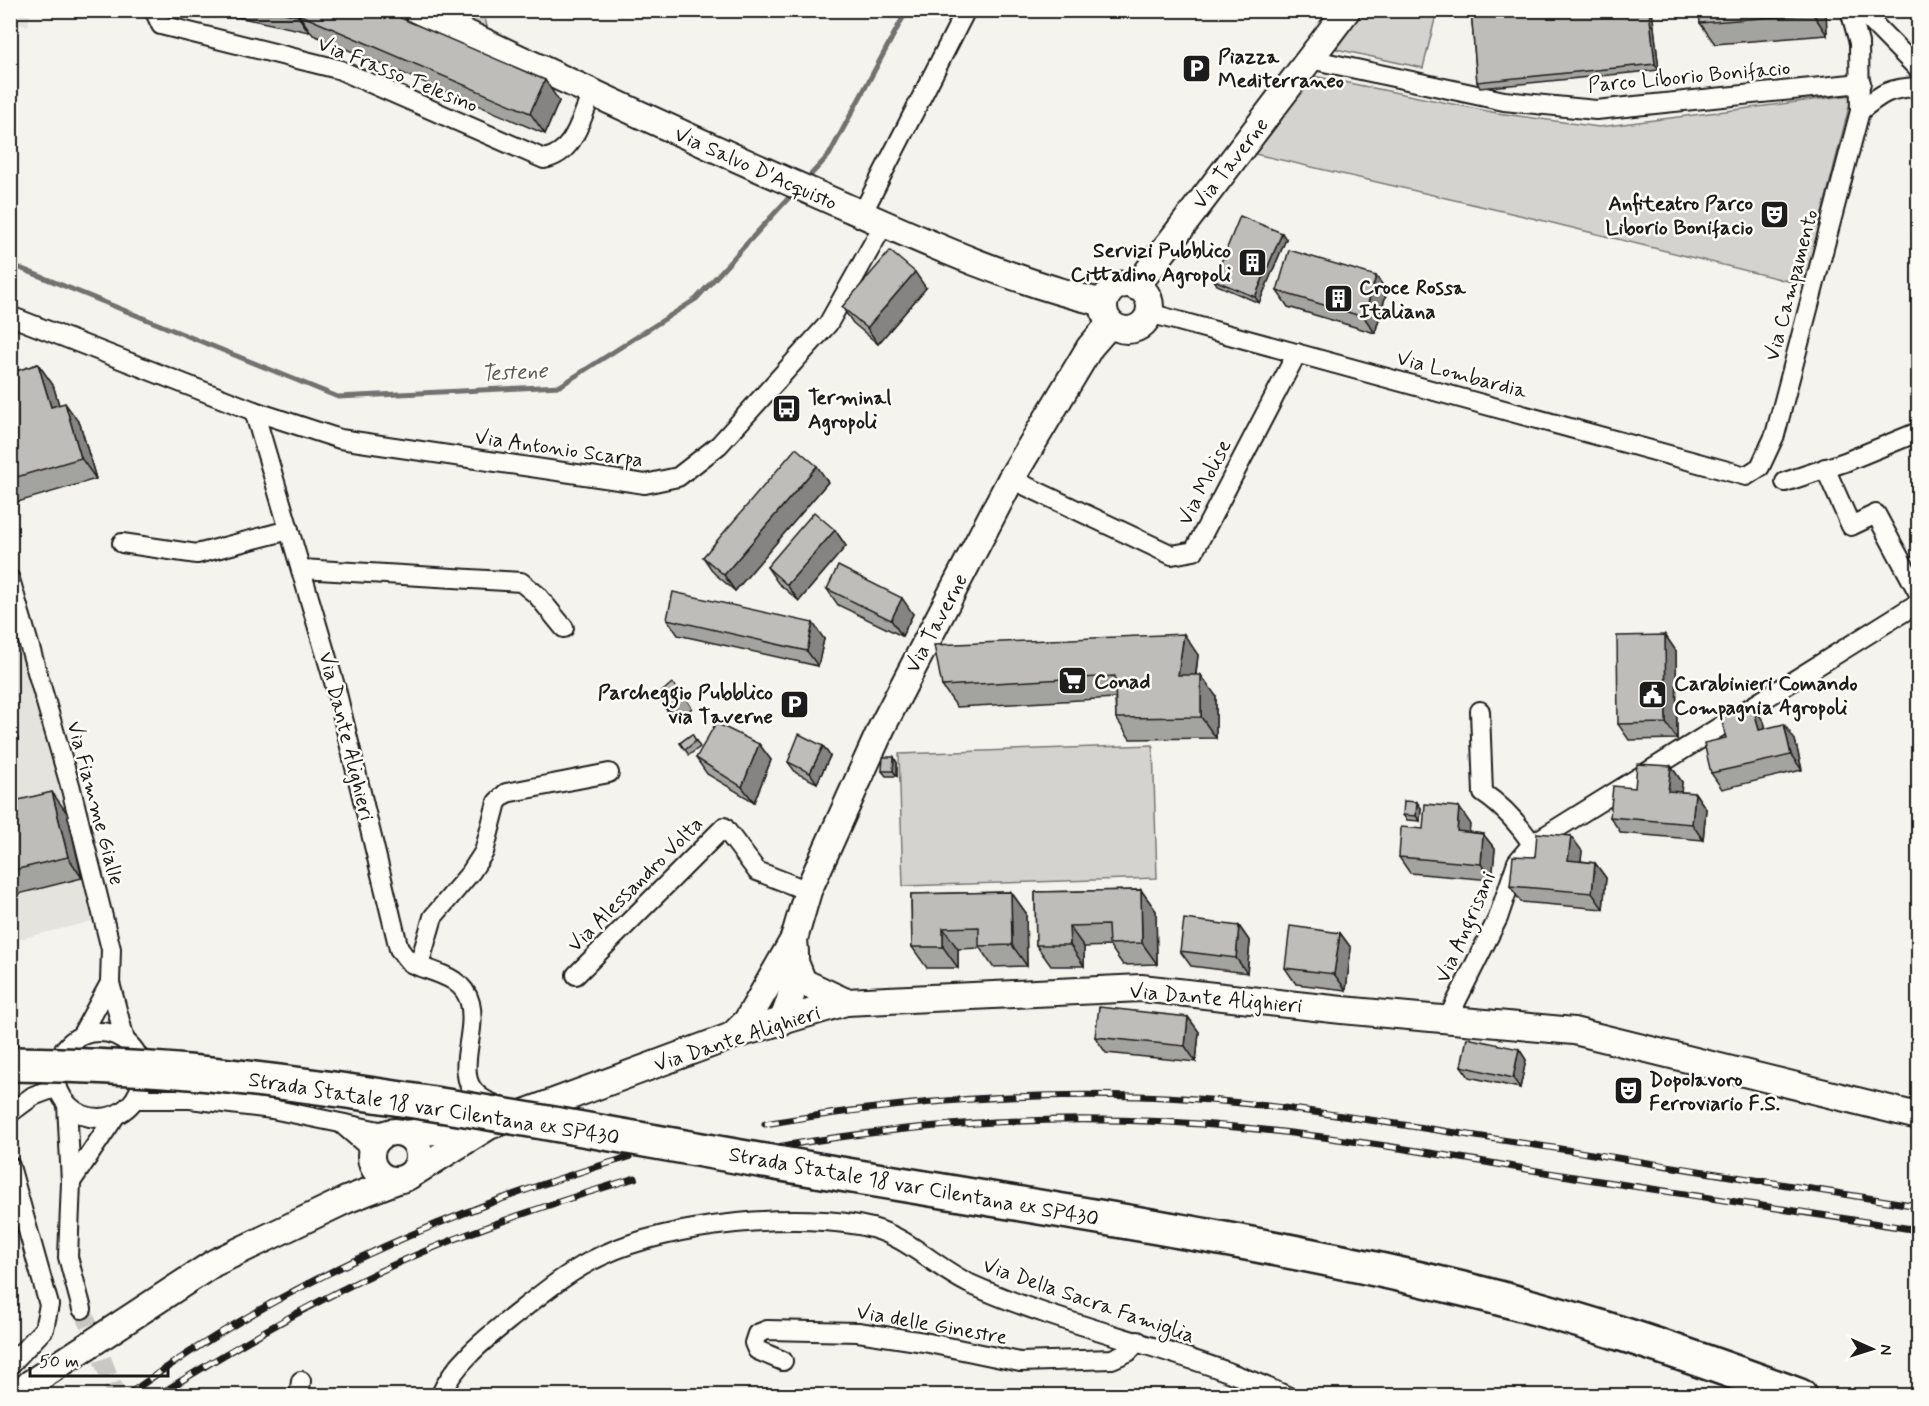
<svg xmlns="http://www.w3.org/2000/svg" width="1929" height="1406" font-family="Mynerve,sans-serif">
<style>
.built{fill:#e4e3de}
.green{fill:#d4d3cf;stroke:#787876;stroke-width:1.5}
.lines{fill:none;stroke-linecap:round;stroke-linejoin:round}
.stream{stroke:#72716f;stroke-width:5}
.street-tunnel{stroke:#c9c8c4;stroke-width:18;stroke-dasharray:18 9;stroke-linecap:butt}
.street-casing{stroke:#1c1c1c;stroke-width:22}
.secondary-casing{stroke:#1c1c1c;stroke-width:30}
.highway-casing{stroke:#1c1c1c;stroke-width:38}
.street{stroke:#fdfcf7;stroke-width:18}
.secondary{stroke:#fdfcf7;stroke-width:26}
.highway{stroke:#fdfcf7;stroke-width:33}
.rail-casing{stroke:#1c1c1c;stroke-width:7}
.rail{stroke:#fdfcf7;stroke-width:4.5;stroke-dasharray:14;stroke-linecap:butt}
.highway-bridge-casing{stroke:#1c1c1c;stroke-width:38;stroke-linecap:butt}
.highway-bridge{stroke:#fdfcf7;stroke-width:33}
.wall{fill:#a3a3a0;stroke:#1c1c1c;stroke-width:1.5}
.shaded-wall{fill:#858482;stroke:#1c1c1c;stroke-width:1.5}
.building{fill:#bebdba;stroke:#1c1c1c;stroke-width:1.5}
.labels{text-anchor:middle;stroke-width:5;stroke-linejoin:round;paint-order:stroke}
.poi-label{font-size:21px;font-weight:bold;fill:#1c1c1c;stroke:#fdfcf7;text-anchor:start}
.street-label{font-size:21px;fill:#1c1c1c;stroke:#fdfcf7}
.water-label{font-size:22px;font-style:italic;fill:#5c5c5a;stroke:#fdfcf7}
</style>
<rect width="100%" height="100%" fill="#f4f3ee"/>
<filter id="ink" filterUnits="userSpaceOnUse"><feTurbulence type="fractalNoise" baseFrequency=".0167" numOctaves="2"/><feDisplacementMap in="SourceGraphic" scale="12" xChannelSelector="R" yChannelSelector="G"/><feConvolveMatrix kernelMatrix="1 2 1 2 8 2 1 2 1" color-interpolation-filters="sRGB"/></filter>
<g filter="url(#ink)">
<!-- built -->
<g class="built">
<polygon points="10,11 31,11 28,26 11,23"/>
<polygon points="10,619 67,813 93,921 11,941"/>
</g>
<!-- green -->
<g class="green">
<polygon points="441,11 483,11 488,30"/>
<polygon points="1363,11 1437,11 1423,68 1336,49"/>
<polygon points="1314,76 1497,113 1599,127 1852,95 1804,285 1528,217 1255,154"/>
<polygon points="1153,745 1157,878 903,886 899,754"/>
</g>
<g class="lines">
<!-- stream -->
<g class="stream">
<polyline points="804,182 829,155 907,10"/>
<polyline points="10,264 338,397 560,386 696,299 795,191"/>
</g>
<!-- street-tunnel -->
<polyline class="street-tunnel" points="82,1309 117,1396"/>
<defs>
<g id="street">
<path d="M154,10L161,25L338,69L544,159C575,153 580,120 592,93"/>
<polyline points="1860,10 1918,69"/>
<polyline points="1310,59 1504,101 1596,110 1861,83"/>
<path d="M1860,111C1882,93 1889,88 1918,87"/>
<polyline points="862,214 966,10"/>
<polyline points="1149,313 1746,476 1760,467 1775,435 1860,111 1859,43 1850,10"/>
<polyline points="10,316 254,411 340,439 645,484 678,477 719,445 828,324 884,224"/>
<path d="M254,411L336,689L399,949C403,953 406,960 411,963C432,973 463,975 470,1003C479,1041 444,1086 494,1104"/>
<polyline points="1825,468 1851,526 1876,514 1918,592"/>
<polyline points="1011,479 1172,555 1194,551 1297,353"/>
<polyline points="1785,482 1845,462 1918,432"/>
<polyline points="122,543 197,554 289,530"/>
<polyline points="301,569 521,582 537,595 564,628"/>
<polyline points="10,579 70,785 111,949 110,983 125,1040"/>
<path d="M1480,711L1483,793C1504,807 1518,823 1532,844"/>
<polyline points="419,965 433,917 471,872 484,852 497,802 506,793 609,773"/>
<polyline points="576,975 724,827 757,871 808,891"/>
<polyline points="1447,1020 1498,918 1517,862 1532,844 1918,603"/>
<circle cx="99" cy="1075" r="43"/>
<polyline points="82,1034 110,983"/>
<polyline points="135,1099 190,1099 272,1109 389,1133"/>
<polyline points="67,1104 71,1182 68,1257 82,1309"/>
<polyline points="10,1113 33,1096 57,1087"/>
<polyline points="344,1126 372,1150"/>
<polyline points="10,1166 49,1305 44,1329 10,1365"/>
<polyline points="71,1182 116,1115"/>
<polyline points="783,1361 757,1350 754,1343 757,1334 767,1330 858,1332 924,1342 1020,1362 1112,1359 1128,1352 1138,1341"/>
<polyline points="299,1396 301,1381"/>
<path d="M440,1396C453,1365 484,1340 510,1319C539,1296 568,1271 603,1255C667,1224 803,1210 872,1228C909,1238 936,1268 970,1284C1072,1330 1185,1349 1287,1396"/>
</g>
<g id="secondary">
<path d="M417,10C551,74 685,136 821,196C914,237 1005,280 1104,303"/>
<circle cx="1127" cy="307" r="23"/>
<polyline points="1136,287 1347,10"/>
<polyline points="797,967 803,982 846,1002"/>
<path d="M781,1023C795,994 797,970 794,939"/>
<polyline points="732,1036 747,1021 794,939 808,891 882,727 1011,479 1090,347 1110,324"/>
<circle cx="395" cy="1156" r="24"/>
<polyline points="405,1134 483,1126"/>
<polyline points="407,1177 489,1126 732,1036 846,1002 1141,988 1342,1010 1574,1031 1918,1116"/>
<polyline points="18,1396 31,1383 214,1263 346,1200 395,1181"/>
</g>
<path id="highway" d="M817,1170C1027,1206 1239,1236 1446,1285C1567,1313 1684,1353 1800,1396"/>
</defs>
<!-- street casing -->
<use href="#street" class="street-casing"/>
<!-- secondary casing -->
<use href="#secondary" class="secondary-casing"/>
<!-- highway casing -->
<use href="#highway" class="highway-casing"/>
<!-- street -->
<use href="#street" class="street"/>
<!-- secondary -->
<use href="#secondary" class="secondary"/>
<!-- highway -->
<use href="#highway" class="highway"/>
<defs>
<g id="rail">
<path d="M765,1124C888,1103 1013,1092 1138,1096C1247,1099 1355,1118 1463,1134C1615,1157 1767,1182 1918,1206"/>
<path d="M771,1148C928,1120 1088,1112 1246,1128C1356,1139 1465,1159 1574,1177C1689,1195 1804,1212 1918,1230"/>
<path d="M126,1396C276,1286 451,1209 629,1157"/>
<path d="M157,1396C236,1346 315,1300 400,1262C476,1228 556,1202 635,1178"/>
</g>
</defs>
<!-- rail casing -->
<use href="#rail" class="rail-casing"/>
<!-- rail -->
<use href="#rail" class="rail"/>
<defs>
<path id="highway-bridge" d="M10,1064C77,1065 144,1067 210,1074C414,1095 615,1136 817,1170"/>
</defs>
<!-- highway-bridge casing -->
<use href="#highway-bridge" class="highway-bridge-casing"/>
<!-- highway-bridge -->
<use href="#highway-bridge" class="highway-bridge"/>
</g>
<!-- wall -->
<g class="wall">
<polygon points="204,10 382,10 559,101 545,134 313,35 310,31 309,32"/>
<polygon points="1471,10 1652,10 1659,70 1480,88 1477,82"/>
<polygon points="1699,10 1826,10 1827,35 1715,44 1700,23"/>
<polygon points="1286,239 1259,303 1217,285 1214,280"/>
<polygon points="926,288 878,344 853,323 842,307"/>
<polygon points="1277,291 1387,291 1375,333 1288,307"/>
<polygon points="38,364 53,385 59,405 80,424 96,479 18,502 10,491 10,373"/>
<polygon points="828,482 735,591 714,573 703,557"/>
<polygon points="835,530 846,546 799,601 778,583 767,567"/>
<polygon points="827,589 913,614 902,636 838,605"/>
<polygon points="667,619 824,639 818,666 678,635"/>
<polygon points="1665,635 1676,651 1677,739 1629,740 1618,724"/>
<polygon points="1198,655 1196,675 1216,696 1216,738 1130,739 1116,718 1115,698 957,707 942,686"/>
<polygon points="657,696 685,697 692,708 677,721 664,707"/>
<polygon points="10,710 18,740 10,742"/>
<polygon points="1764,722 1766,729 1795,740 1802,770 1722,789 1711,773 1726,738"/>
<polygon points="692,734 700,747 689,755 680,743"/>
<polygon points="759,744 771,760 754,802 707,774 696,758"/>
<polygon points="823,746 830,756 817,783 796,773 788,762"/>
<polygon points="894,757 897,763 897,776 886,776 882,771"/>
<polygon points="1671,766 1682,782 1681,792 1695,793 1706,809 1703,840 1621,833 1610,817 1635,788"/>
<polygon points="10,802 67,813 82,878 10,896"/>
<polygon points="1421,808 1420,821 1407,820 1403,815"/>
<polygon points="1470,823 1469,832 1483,834 1495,849 1492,880 1410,873 1399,857 1423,829"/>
<polygon points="1582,851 1581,861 1595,863 1606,878 1603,909 1521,902 1510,886 1535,857"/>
<polygon points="1141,890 1156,911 1157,964 1123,965 1110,946 1084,947 1084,966 1051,966 1036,945 1035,892"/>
<polygon points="1011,892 1026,913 1027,966 993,967 980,948 958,949 958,968 927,968 912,947 911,894"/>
<polygon points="1239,926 1250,942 1247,973 1191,966 1180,951"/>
<polygon points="1340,933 1351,948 1346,990 1296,984 1285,968"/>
<polygon points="1188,1017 1199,1032 1196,1062 1106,1053 1095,1037"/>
<polygon points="1519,1049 1526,1060 1520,1088 1469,1077 1461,1066"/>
</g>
<!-- shaded-wall -->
<g class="shaded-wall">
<polygon points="1649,10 1652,10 1659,70 1655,64"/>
<polygon points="1812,10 1826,10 1827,35 1813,14"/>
<polygon points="299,15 310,31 309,32 298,16"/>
<polygon points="545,80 559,101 545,134 530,113"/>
<polygon points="1282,233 1286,239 1259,303 1255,297"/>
<polygon points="915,272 926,288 878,344 867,328"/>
<polygon points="1376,276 1387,291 1375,333 1364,317"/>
<polygon points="38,364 53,385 66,428 51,407"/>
<polygon points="65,403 80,424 96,479 81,458"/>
<polygon points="817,466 828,482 735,591 724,575"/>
<polygon points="835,530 846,546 799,601 787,585"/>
<polygon points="902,598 913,614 902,636 891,620"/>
<polygon points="813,623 824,639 818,666 807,651"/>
<polygon points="1184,634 1198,655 1193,696 1178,675"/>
<polygon points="1665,635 1676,651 1677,739 1666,723"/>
<polygon points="1201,675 1216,696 1216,738 1201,717"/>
<polygon points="1753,706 1764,722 1770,746 1759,730"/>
<polygon points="10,710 18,740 10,730"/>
<polygon points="1784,724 1795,740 1802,770 1791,755"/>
<polygon points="759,744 771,760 754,802 742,787"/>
<polygon points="823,746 830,756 817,783 810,773"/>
<polygon points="894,757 897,763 897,776 893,771"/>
<polygon points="1671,766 1682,782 1680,807 1668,791"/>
<polygon points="52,792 67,813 82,878 68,857"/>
<polygon points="1695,793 1706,809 1703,840 1692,824"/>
<polygon points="1417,802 1421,808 1420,821 1416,816"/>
<polygon points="1459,807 1470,823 1468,847 1457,831"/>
<polygon points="1483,834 1495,849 1492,880 1481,864"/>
<polygon points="1571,836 1582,851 1579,876 1568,860"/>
<polygon points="1595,863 1606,878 1603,909 1592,893"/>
<polygon points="1141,890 1156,911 1157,964 1142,943"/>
<polygon points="1011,892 1026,913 1027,966 1012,945"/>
<polygon points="1069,926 1084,947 1084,966 1070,945"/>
<polygon points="1239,926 1250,942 1247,973 1236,958"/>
<polygon points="943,928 958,949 958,968 943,947"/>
<polygon points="1340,933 1351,948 1346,990 1334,974"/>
<polygon points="1188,1017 1199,1032 1196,1062 1185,1046"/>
<polygon points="1519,1049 1526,1060 1520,1088 1513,1078"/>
</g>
<!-- building -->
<g class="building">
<polygon points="271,10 299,10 298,14 298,16"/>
<polygon points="299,10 382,10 545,80 530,113 298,14"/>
<polygon points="1471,10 1649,10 1655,64 1477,82"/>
<polygon points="1699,10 1812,10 1813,14 1700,23"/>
<polygon points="1240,216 1282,233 1255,297 1214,280"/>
<polygon points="1289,250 1376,276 1364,317 1277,291"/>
<polygon points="890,251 915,272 867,328 842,307"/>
<polygon points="38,364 51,407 65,403 81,458 10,479 10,373"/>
<polygon points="796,448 817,466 724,575 703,557"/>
<polygon points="814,512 835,530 787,585 767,567"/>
<polygon points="838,566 902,598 891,620 827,589"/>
<polygon points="673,592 813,623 807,651 667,619"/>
<polygon points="1184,634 1178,675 1201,675 1201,717 1116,718 1115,676 942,686 934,645"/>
<polygon points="1665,635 1666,723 1618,724 1617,636"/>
<polygon points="672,683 685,697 669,711 657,696"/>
<polygon points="1753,706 1759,730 1784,724 1791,755 1711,773 1704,743 1726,738 1720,714"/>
<polygon points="716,723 759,744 742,787 696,758"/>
<polygon points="692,734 696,741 685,750 680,743"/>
<polygon points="799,734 823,746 810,773 788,762"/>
<polygon points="883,757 894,757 893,771 882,771"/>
<polygon points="1637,764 1671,766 1668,791 1695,793 1692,824 1610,817 1613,786 1635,788"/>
<polygon points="52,792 68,857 10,871 10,802"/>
<polygon points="1404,801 1417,802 1416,816 1403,815"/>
<polygon points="1425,804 1459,807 1457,831 1483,834 1481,864 1399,857 1401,827 1423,829"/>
<polygon points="1537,833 1571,836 1568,860 1595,863 1592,893 1510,886 1513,856 1535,857"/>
<polygon points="1141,890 1142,943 1109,944 1108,925 1069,926 1070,945 1036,945 1035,892"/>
<polygon points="1011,892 1012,945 979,946 979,927 943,928 943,947 912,947 911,894"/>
<polygon points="1184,919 1239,926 1236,958 1180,951"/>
<polygon points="1290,926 1340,933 1334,974 1285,968"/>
<polygon points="1099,1007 1188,1017 1185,1046 1095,1037"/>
<polygon points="1467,1038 1519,1049 1513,1078 1461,1066"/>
</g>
</g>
<!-- icons -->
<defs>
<symbol id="parking-square" viewBox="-11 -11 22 22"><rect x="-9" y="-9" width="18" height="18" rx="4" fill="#1c1c1c" stroke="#fdfcf7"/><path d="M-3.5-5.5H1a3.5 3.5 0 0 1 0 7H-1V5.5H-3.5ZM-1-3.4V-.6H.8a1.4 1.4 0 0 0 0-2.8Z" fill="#fff"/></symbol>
<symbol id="theatre-square" viewBox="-11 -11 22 22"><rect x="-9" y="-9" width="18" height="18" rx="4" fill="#1c1c1c" stroke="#fdfcf7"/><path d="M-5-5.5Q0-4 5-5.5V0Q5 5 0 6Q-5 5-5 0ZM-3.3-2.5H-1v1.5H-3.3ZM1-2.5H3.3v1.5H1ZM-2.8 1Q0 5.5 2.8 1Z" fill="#fff"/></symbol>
<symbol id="building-square" viewBox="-11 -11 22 22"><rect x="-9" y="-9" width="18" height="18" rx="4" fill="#1c1c1c" stroke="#fdfcf7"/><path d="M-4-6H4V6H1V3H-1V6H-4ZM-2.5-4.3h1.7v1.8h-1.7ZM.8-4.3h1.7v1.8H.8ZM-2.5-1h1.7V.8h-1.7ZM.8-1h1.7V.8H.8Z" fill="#fff"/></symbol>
<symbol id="bus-square" viewBox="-11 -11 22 22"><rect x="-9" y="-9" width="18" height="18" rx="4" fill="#1c1c1c" stroke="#fdfcf7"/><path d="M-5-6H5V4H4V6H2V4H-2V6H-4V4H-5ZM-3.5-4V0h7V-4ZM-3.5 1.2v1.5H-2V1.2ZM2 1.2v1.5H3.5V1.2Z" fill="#fff"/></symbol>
<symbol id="supermarket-square" viewBox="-11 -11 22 22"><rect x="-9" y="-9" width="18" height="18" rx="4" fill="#1c1c1c" stroke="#fdfcf7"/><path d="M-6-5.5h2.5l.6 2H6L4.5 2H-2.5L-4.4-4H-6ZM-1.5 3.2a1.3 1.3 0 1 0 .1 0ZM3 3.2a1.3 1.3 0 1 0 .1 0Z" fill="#fff"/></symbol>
<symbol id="civic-square" viewBox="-11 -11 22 22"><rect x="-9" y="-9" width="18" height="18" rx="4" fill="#1c1c1c" stroke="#fdfcf7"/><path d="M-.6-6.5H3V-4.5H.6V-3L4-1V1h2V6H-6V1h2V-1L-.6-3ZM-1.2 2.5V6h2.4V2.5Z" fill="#fff"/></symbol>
</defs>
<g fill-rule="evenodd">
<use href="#parking-square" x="1180" y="52" width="33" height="33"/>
<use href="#theatre-square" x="1758" y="198" width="33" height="33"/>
<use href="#building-square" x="1236" y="246" width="33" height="33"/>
<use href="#building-square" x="1322" y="282" width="33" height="33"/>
<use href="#bus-square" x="770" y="392" width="33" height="33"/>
<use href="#supermarket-square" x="1056" y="664" width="33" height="33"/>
<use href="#civic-square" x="1636" y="678" width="33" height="33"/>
<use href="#parking-square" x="778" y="688" width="33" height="33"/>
<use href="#theatre-square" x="1612" y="1074" width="33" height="33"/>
</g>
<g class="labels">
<!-- poi labels -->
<g class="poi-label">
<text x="1218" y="63">Piazza<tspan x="1218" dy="24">Mediterraneo</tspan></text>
<text x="1753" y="210" text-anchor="end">Anfiteatro Parco<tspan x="1753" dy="24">Liborio Bonifacio</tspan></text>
<text x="1231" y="257" text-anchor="end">Servizi Pubblico<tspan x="1231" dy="24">Cittadino Agropoli</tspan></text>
<text x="1359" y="294">Croce Rossa<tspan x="1359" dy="24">Italiana</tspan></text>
<text x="808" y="404">Terminal<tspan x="808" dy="24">Agropoli</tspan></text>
<text x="1094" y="688">Conad</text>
<text x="1674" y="690">Carabinieri Comando<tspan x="1674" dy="24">Compagnia Agropoli</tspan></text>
<text x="773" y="699" text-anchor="end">Parcheggio Pubblico<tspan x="773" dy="24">via Taverne</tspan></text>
<text x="1649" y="1086">Dopolavoro<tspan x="1649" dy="24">Ferroviario F.S.</tspan></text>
</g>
<!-- street labels -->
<g class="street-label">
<text transform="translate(398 74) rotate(22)" y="7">Via Frasso Telesino</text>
<text transform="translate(1689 76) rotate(-5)" y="7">Parco Liborio Bonifacio</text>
<text transform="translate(1230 163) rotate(-52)" y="7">Via Taverne</text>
<text transform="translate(756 168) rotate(24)" y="7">Via Salvo D'Acquisto</text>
<text transform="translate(1791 285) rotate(-75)" y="7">Via Campamento</text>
<text transform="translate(1462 374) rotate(15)" y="7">Via Lombardia</text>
<text transform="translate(559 448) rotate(8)" y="7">Via Antonio Scarpa</text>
<text transform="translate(1204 482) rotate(-63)" y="7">Via Molise</text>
<text transform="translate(936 623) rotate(-62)" y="7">Via Taverne</text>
<text transform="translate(347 736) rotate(76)" y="7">Via Dante Alighieri</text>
<text transform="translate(96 803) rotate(75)" y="7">Via Fiamme Gialle</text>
<text transform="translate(635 884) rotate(-45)" y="7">Via Alessandro Volta</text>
<text transform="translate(1465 927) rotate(-66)" y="7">Via Angrisani</text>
<text transform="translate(1216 998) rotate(5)" y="7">Via Dante Alighieri</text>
<text transform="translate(737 1038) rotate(-18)" y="7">Via Dante Alighieri</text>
<text transform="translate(434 1108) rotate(9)" y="7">Strada Statale 18 var Cilentana ex SP430</text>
<text transform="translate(914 1186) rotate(10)" y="7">Strada Statale 18 var Cilentana ex SP430</text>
<text transform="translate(1089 1300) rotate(19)" y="7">Via Della Sacra Famiglia</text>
<text transform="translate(932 1324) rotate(10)" y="7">Via delle Ginestre</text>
</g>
<!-- water labels -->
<g class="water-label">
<text transform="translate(514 371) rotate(-3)" y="8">Testene</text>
</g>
</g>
<!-- margin -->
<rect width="1929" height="1406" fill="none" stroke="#fdfcf7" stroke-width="36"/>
<rect x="18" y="18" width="1893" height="1370" fill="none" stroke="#1c1c1c" stroke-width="2" filter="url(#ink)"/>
<!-- north arrow -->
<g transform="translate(1872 1349) rotate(93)" stroke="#fdfcf7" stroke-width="4.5" paint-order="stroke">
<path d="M0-4.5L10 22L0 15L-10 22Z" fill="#1c1c1c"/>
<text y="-9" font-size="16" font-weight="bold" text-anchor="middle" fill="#1c1c1c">N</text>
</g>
<!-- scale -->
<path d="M30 1367v9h138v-9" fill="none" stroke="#1c1c1c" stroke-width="3"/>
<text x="39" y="1367" font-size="18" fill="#1c1c1c" stroke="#fdfcf7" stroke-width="4.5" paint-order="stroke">50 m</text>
</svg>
